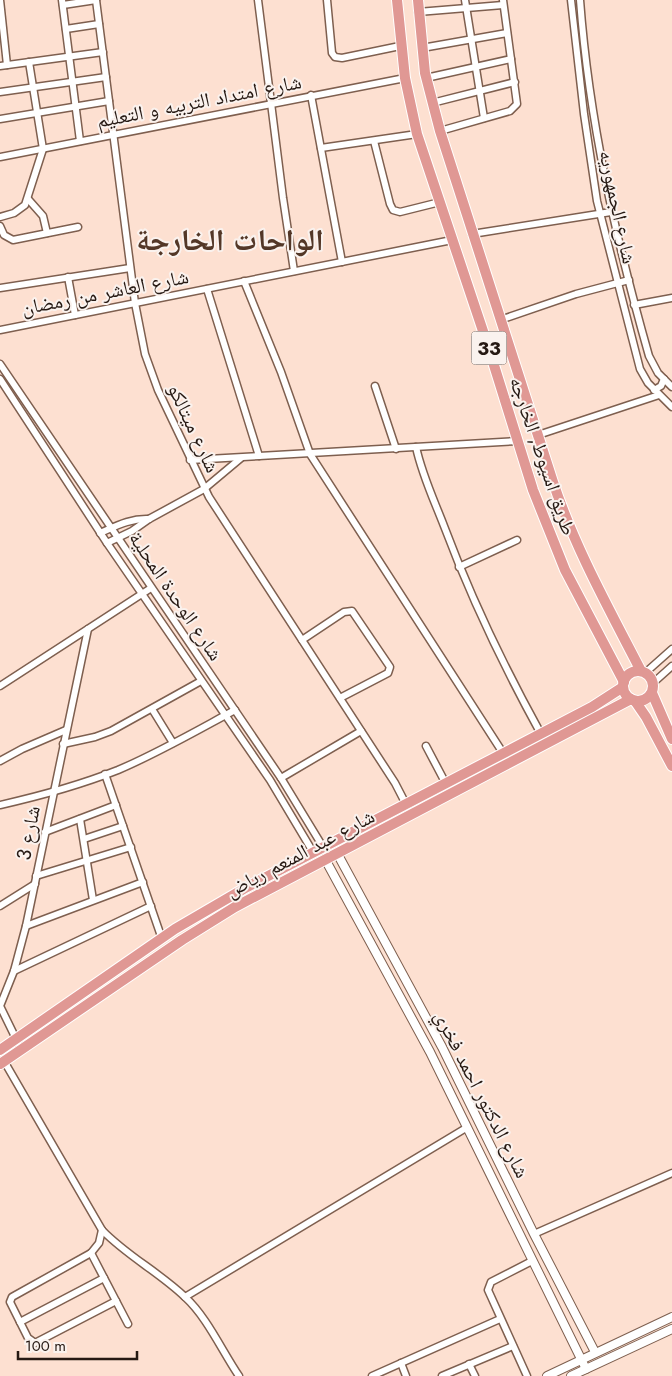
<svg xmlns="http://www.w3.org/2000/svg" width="672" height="1376" font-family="Jost,'Noto Naskh Arabic',sans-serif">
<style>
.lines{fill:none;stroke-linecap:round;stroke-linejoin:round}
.minor-casing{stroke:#7e5f4f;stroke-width:9}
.tertiary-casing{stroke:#7e5f4f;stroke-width:10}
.trunk-casing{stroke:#fff;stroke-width:12}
.minor{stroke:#fff;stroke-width:6}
.tertiary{stroke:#fff;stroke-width:8}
.trunk{stroke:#e09894;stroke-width:10}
.labels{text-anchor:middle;stroke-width:4;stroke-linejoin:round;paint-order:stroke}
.shield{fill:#faf2ee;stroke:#665a55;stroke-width:1}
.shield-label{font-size:19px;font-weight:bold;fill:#261913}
.street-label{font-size:20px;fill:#261913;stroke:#faf2ee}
.town-label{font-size:30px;font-weight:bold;fill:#533727;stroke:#faf2ee}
</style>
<rect width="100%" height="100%" fill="#fde0d1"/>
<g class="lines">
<defs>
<g id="minor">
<polyline points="0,0 7,65"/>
<polyline points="62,0 80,141"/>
<polyline points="96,0 135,303 145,354 158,390 209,497 395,783 411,814"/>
<polyline points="258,0 283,198 294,271"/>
<polyline points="327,0 332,53 335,57 342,58 400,46"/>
<polyline points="465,0 484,118"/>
<polyline points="571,0 584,114 597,201 640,369 648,383 672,407"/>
<path d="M580,0C589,121 616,240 649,356L658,373L672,387"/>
<polyline points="63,5 96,0"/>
<polyline points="418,12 503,5"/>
<polyline points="66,29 99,24"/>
<polyline points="422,48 507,33"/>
<polyline points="0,66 103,52"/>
<polyline points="426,78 511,59"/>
<polyline points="0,92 106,77"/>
<polyline points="311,95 342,262"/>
<polyline points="432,103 515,82"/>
<polyline points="0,119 109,101"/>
<polyline points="440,131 510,111 517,104 503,0"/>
<polyline points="374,141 390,204 393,210 400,212 440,202"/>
<polyline points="321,148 417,134"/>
<polyline points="0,157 405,78"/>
<polyline points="28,199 43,216 47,233"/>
<polyline points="0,217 14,213 25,205 43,149 29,62"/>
<polyline points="0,226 4,235 13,240 78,227"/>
<polyline points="472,234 611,212"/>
<polyline points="68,277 75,315"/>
<polyline points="244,281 281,372 310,454 503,753"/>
<polyline points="0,288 130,268"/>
<polyline points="634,305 672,298"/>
<polyline points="500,320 576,294 629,280"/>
<polyline points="0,330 452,240"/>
<polyline points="0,364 281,778 323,847"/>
<polyline points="0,379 107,543 270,780 313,852"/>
<polyline points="375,386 396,449"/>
<polyline points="654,390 661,386 664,379"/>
<polyline points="538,435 659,395"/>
<path d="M416,447C422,475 434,500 444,526C471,598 504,667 541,734"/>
<polyline points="259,456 518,441"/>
<polyline points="190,460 259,456 207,289"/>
<path d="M100,533C116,526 131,518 149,519"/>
<polyline points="107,543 132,531 149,519 204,489 241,458"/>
<polyline points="459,567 517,540"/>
<polyline points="302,640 344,612 352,611 390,667 388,673 340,698"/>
<polyline points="645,673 672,649"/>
<polyline points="653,683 672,666"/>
<polyline points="0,686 151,588"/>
<polyline points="152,709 173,743"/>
<polyline points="63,744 95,737 111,731 201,681"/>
<polyline points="426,746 445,782"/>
<polyline points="0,761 22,749 66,730"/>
<polyline points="105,774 162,939"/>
<polyline points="281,778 361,731"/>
<path d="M0,805C40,796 80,785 118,770C158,753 196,731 235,710"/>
<polyline points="80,819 93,900"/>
<polyline points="45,832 116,805"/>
<polyline points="84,839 123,826"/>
<polyline points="36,876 131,847"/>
<polyline points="0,906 35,884"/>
<polyline points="26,926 143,882"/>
<polyline points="14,971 151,906"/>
<polyline points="21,1049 0,1006 14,971 26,926 88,629"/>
<path d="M4,1061L102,1230C127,1256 159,1272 185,1297C207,1317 222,1351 239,1376"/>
<polyline points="102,1230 99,1243 91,1253 12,1297 10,1302 28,1338 35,1343 116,1301"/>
<polyline points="534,1234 672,1173"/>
<polyline points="91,1253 128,1324"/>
<polyline points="185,1297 466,1128"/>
<polyline points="20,1322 104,1278"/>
<polyline points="401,1363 406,1376"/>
<polyline points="469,1364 475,1376"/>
<polyline points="372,1376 500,1319"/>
<polyline points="442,1376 513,1346"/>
<polyline points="527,1376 488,1290 491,1282 532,1261"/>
</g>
<g id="tertiary">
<polyline points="337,853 442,1047 534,1234 595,1352"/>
<polyline points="325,859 430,1052 586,1369"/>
<polyline points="547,1376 672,1317"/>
<polyline points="571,1376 672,1329"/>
</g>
<g id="trunk">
<polyline points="397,0 405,78 417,134 488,346 533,490 565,570 624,682"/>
<path d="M418,0L425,73L440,131L553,482C575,548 609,609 641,671"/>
<circle cx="638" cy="686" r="15"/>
<polyline points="652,693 672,739"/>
<polyline points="635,701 646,717 672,766"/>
<polyline points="0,1050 175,929 247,887 592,707 623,687"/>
<polyline points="0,1064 182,940 235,907 631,699"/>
</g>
</defs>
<!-- minor casing -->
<use href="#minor" class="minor-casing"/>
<!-- tertiary casing -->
<use href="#tertiary" class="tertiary-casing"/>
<!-- trunk casing -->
<use href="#trunk" class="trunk-casing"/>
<!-- minor -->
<use href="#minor" class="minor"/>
<!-- tertiary -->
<use href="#tertiary" class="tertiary"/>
<!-- trunk -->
<use href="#trunk" class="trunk"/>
</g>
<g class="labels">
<!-- shield labels -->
<rect class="shield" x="471.5" y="331.5" width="35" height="33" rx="4"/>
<g class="shield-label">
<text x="489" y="355">33</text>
</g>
<!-- street labels -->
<g class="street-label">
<text transform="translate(199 101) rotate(-11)" y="7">شارع امتداد التربيه و التعليم</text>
<text transform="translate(618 207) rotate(78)" y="7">شارع الجمهوريه</text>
<text transform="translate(105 292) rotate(-11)" y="7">شارع العاشر من رمضان</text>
<text transform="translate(194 428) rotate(65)" y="7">شارع ميتالكو</text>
<text transform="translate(543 456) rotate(71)" y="7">طريق اسيوط, الخارجه</text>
<text transform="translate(176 596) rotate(56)" y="7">شارع الوحدة المحلية</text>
<text transform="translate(28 833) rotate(-79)" y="7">شارع 3</text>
<text transform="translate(300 853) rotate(-28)" y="7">شارع عبد المنعم رياض</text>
<text transform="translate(482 1094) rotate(63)" y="7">شارع الدكتور احمد فخري</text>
</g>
<!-- town labels -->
<g class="town-label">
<text x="230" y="250">الواحات الخارجة</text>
</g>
</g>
<!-- scale -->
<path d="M18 1351v8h119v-8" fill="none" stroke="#261913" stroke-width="2.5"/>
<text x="25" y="1351" font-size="15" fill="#261913" stroke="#faf2ee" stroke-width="4" paint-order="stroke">100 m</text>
</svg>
